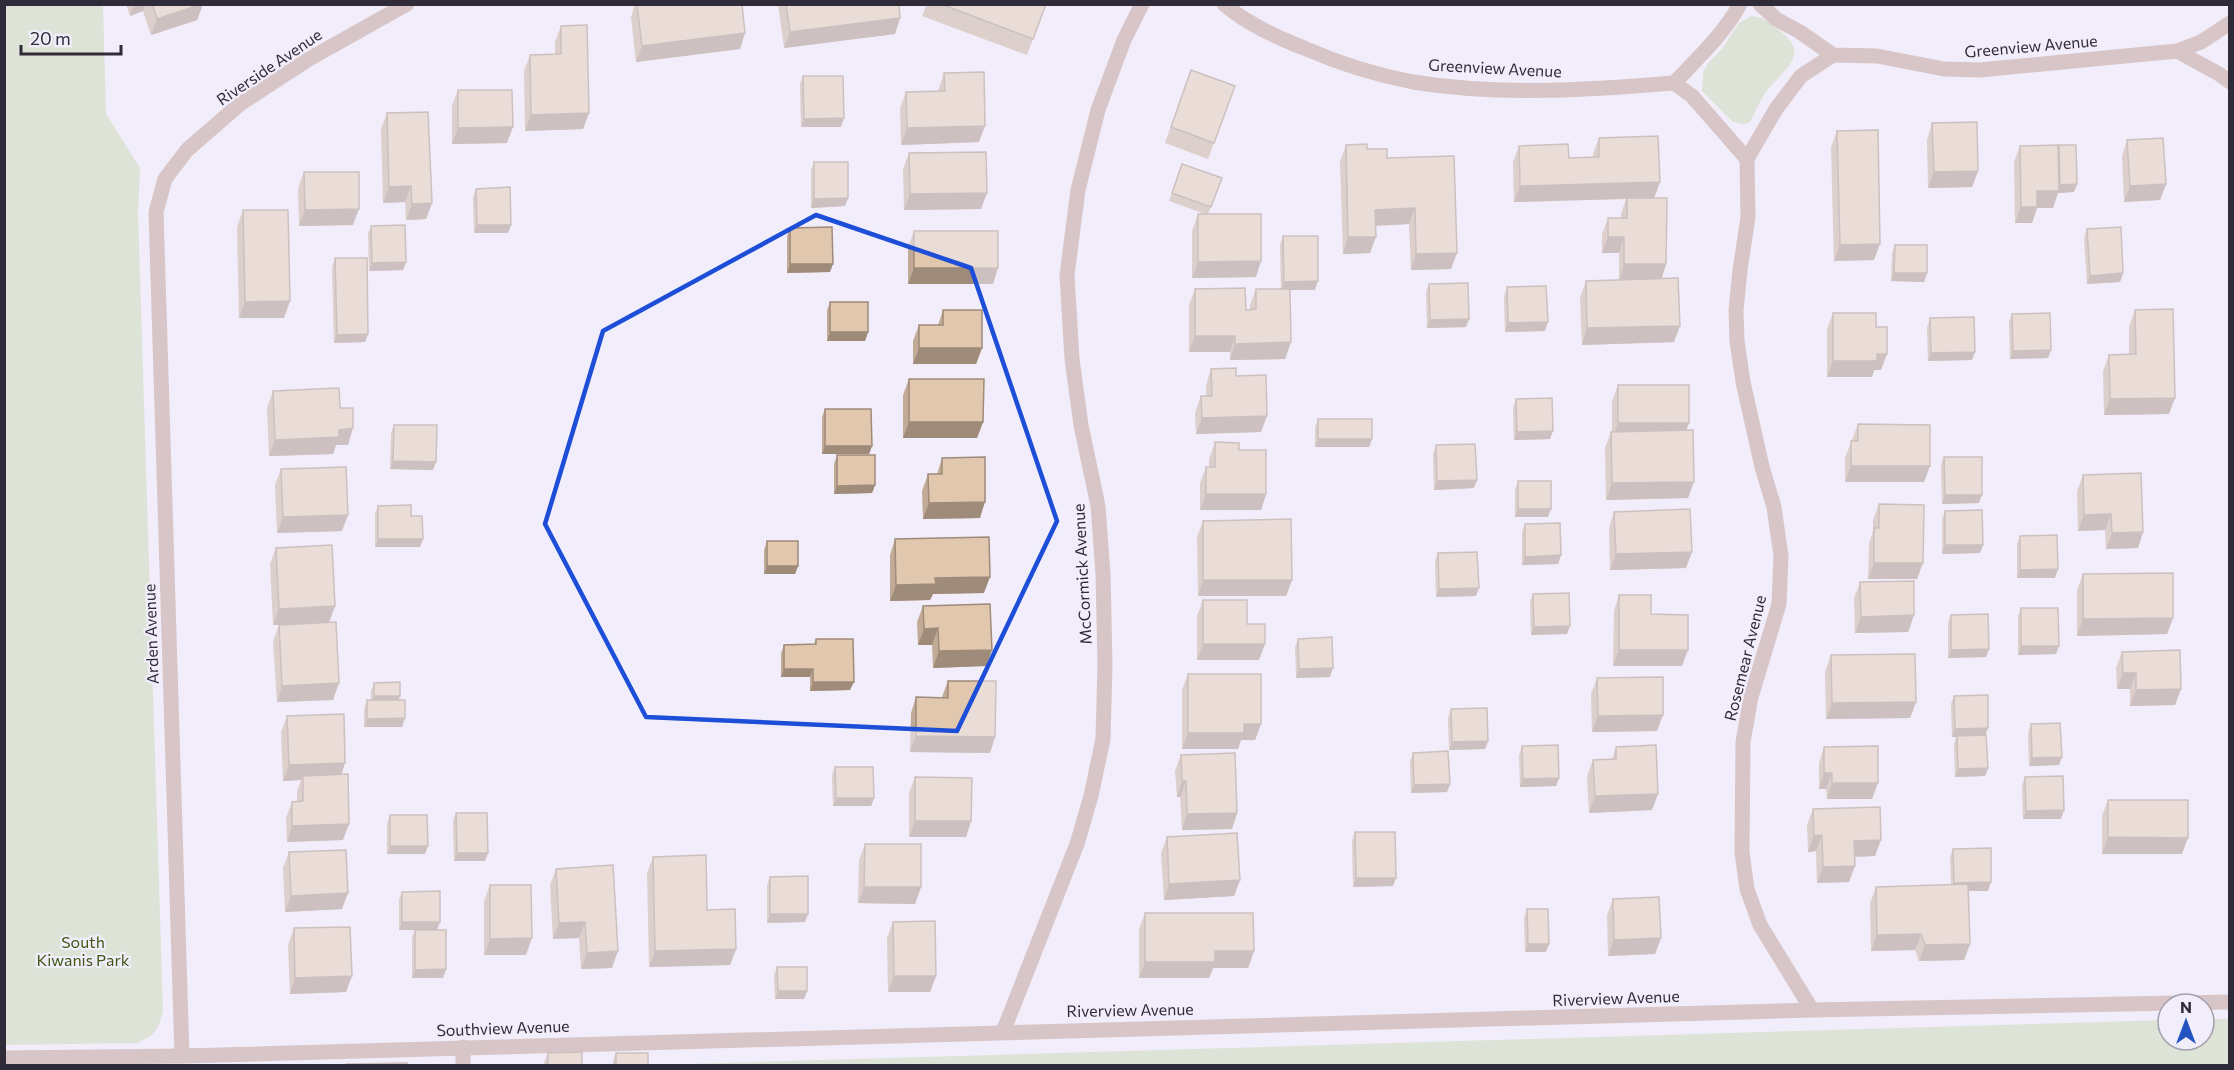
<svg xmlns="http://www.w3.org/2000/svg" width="2234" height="1070" font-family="Commissioner,sans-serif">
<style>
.green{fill:#c4d7ad}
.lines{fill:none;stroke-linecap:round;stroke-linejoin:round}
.street{stroke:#b6968a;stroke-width:15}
.wall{fill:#c2ab96}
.shaded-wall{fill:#9e8b7a}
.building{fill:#e1c7ae;stroke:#9e8b7a;stroke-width:1.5}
.marked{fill:none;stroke:#1d4ed8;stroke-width:4.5;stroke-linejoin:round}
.labels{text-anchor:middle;stroke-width:4.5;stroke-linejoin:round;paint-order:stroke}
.street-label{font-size:16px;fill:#302b38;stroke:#f2edfa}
.park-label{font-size:16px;fill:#3e5813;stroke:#f2edfa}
</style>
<rect width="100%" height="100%" fill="#f2edfa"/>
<!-- green -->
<g class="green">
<path d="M4,5H103L106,114L140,168L138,212L163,1011C158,1030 156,1034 138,1043L5,1045Z"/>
<path d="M1752,16C1764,17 1771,24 1780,31C1811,54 1785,69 1768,89C1761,98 1756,111 1750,122L1743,124L1733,122L1702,91L1703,73L1708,63L1722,49L1739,23Z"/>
<polygon points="2204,1019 2229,1019 2229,1065 655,1065 2168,1020 2168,1040 2204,1040"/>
</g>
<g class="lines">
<!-- street -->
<g class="street">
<path d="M1224,4C1247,24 1276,37 1304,48C1338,63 1376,75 1413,82C1499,96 1588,90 1674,83"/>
<path d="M1740,4C1724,34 1697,59 1674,83L1692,96L1747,159"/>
<polyline points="1760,4 1776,19 1800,32 1833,55 1877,56 1944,69 1980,70 2177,51 2201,42 2230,23"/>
<polyline points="2177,51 2219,74 2230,82"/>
<polyline points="1812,1010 1760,925 1747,889 1742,852 1743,742 1751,697 1779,604 1781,556 1774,507 1762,467 1743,382 1737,341 1736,310 1740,270 1748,217 1747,159 1776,109 1801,76 1833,55"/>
<polyline points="1003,1032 1077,844 1091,796 1103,739 1105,664 1103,574 1098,506 1081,425 1072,359 1067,275 1078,190 1098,110 1124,40 1142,4"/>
<polyline points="463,1047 463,1066"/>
<polyline points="182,1056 156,212 165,179 187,150 240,104 309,59 407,4"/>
<polyline points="4,1058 182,1056 1812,1010 2230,1002"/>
</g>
</g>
<!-- wall -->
<g class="wall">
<polygon points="126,4 203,4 197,20 151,35 143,11 130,16"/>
<polygon points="635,4 742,4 740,49 636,62 631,17"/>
<polygon points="778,4 899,4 900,18 895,34 784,48"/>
<polygon points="927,4 1046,4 1027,55 922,16"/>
<polygon points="561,26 589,113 583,129 525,131 524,71 530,55 555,54 555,42"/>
<polygon points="1191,70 1235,86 1208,159 1165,143"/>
<polygon points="944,73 979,142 901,145 900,108 906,92 938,91"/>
<polygon points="803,76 841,127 801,127 800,84"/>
<polygon points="458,90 507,143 452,144 452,106"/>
<polygon points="387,113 432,203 426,219 406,220 405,202 383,203 381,129"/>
<polygon points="1932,123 1978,171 1972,187 1928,188 1927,140"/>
<polygon points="1837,131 1874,260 1834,261 1831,147"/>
<polygon points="1599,138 1660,182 1654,198 1666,264 1661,278 1674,342 1582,345 1580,297 1586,281 1619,280 1619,253 1602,253 1602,234 1608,218 1621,218 1621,214 1626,199 1514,202 1513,162 1519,146 1569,158 1593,157 1593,154"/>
<polygon points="2127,140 2166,184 2160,200 2124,202 2122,156"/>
<polygon points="1346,145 1387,158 1451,269 1411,270 1409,224 1375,226 1370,253 1343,254 1340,161"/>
<polygon points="2020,146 2058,146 2077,184 2074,192 2058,193 2053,208 2037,208 2032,223 2015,223 2014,162"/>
<polygon points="909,153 981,209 904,210 903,169"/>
<polygon points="814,162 848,198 845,206 811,208 811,170"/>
<polygon points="1182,164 1222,178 1208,214 1256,277 1192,278 1192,231 1198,214 1205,214 1169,201"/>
<polygon points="304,172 353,225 299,226 298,188"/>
<polygon points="476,189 508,233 474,233 473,197"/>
<polygon points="243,210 284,318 239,318 237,227"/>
<polygon points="371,226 406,262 403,270 369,271 368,234"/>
<polygon points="790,228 830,272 787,273 787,236"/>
<polygon points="2087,229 2123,273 2120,282 2087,284 2084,237"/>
<polygon points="914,231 993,284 908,284 908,247"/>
<polygon points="1283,236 1315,290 1290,290 1291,342 1285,359 1230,360 1230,352 1189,352 1189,305 1195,289 1246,310 1250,310 1250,305 1256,289 1281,289 1280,245"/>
<polygon points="1895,245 1927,273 1924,282 1891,281 1892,253"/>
<polygon points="335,258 368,334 365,342 334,343 332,267"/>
<polygon points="1429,284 1469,319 1466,327 1427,328 1426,292"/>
<polygon points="1507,287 1545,331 1505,332 1504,296"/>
<polygon points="830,302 868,332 865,341 827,341 827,310"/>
<polygon points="943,310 982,348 976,364 913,364 913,341 919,325 938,325"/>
<polygon points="2135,310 2169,414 2104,415 2103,371 2109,355 2129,354 2129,327"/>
<polygon points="1833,313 1876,327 1881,370 1874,370 1872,377 1827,377 1827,329"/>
<polygon points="2012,314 2048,358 2010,359 2009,322"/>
<polygon points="1930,318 1972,360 1928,361 1927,327"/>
<polygon points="1211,369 1236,376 1261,432 1196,434 1195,413 1201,396 1206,396 1206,385"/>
<polygon points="909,379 983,422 977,438 903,438 903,395"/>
<polygon points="1618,385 1687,430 1688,498 1606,500 1605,448 1611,432 1612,432 1612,401"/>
<polygon points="273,391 340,408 348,445 336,445 333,454 269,456 267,408"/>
<polygon points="1516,399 1550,439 1514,440 1513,408"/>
<polygon points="825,409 872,446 869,454 822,454 822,417"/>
<polygon points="1318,419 1372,439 1369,447 1315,447 1315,427"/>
<polygon points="1858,424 1924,482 1845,482 1845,458"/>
<polygon points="394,425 433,470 390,469 391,433"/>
<polygon points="1215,442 1266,494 1261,510 1200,510 1200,483 1206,467 1209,467 1209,459"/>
<polygon points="1436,445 1474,488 1434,490 1433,454"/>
<polygon points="837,455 875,485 872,493 834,494 834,464"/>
<polygon points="1944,457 1979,503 1942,504 1941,465"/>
<polygon points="942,458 980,518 923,519 922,491 928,474 937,474"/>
<polygon points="281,469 342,531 277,533 275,485"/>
<polygon points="2083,475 2143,532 2138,548 2106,549 2105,530 2078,531 2077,491"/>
<polygon points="1518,481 1548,517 1515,517 1515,490"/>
<polygon points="1879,504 1917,579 1868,579 1869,544 1873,531 1873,520"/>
<polygon points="378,506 411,516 423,539 420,547 375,547 375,514"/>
<polygon points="1945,511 1980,553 1942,554 1942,519"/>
<polygon points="1614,512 1686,568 1610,570 1609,528"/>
<polygon points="1203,521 1292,580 1286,596 1198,596 1197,537"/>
<polygon points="1525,524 1561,555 1558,564 1522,565 1522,532"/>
<polygon points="2020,536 2055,578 2017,578 2017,544"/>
<polygon points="895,539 984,593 933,594 930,600 890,601 890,555"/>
<polygon points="767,541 798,566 795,574 764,574 764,550"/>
<polygon points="276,548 330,623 333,700 277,702 273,641 279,625 273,625 270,564"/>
<polygon points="1438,553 1476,596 1436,597 1435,561"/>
<polygon points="2083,574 2173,618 2167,634 2077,636 2077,590"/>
<polygon points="1860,582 1914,615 1908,632 1855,633 1854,598"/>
<polygon points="1533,594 1567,634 1531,635 1530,602"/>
<polygon points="1619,595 1651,614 1682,666 1613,666 1614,611"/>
<polygon points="1203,600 1247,624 1259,660 1197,660 1197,616"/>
<polygon points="923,606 992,650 986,666 933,668 932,645 918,645 917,622"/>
<polygon points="2021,608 2056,654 2018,655 2018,616"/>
<polygon points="1951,615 1989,649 1986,657 1948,658 1948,623"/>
<polygon points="816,639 850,690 810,691 810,677 781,677 781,653 784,645 814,644"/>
<polygon points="1298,639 1330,677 1296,678 1295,647"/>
<polygon points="2122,652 2181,689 2175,705 2130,706 2130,689 2117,689 2116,668"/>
<polygon points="1831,655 1916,702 1910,718 1826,719 1825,672"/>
<polygon points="1188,674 1261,724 1255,740 1241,740 1238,749 1182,749 1182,690"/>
<polygon points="1597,678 1657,731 1592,732 1591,694"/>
<polygon points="948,681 995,737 990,753 910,752 911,713 916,697 942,697"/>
<polygon points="374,683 398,700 405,718 402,727 364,727 364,709 367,700 371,700 371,691"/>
<polygon points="1954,696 1986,735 1988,768 1985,776 1955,777 1954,744 1956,737 1952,737 1951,704"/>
<polygon points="1451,709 1488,741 1485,749 1449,750 1448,718"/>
<polygon points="287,716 341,775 343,840 287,842 286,818 292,802 297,802 297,792 301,780 283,781 281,732"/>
<polygon points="2031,724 2059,765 2029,766 2028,733"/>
<polygon points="1522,746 1559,778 1556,786 1520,787 1519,755"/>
<polygon points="1616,747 1652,810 1589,813 1587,776 1593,760 1612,759"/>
<polygon points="1824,747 1872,799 1827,799 1826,789 1819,789 1819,763"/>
<polygon points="1413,753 1450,784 1447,792 1411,793 1410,761"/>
<polygon points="1181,755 1237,813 1232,829 1182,830 1180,797 1177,797 1175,771"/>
<polygon points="835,767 874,798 871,806 833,806 832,775"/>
<polygon points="915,777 971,821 966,837 909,837 909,793"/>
<polygon points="2025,777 2061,819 2023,819 2022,785"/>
<polygon points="2108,800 2182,854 2102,854 2102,816"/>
<polygon points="1813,809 1875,856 1854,857 1849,882 1817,883 1816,851 1808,852 1807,825"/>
<polygon points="456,813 485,861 454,861 453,821"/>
<polygon points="390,815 425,854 387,854 387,824"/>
<polygon points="1355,832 1393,886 1353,887 1352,841"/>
<polygon points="1167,837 1240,880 1234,896 1164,900 1161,853"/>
<polygon points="865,844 921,887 915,904 858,903 859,860"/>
<polygon points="1953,849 1988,891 1968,891 1970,944 1964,960 1919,961 1915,950 1871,951 1870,903 1876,887 1951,885 1950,857"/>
<polygon points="289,852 342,909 285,912 283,868"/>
<polygon points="653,857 707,910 736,949 730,965 649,967 647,873"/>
<polygon points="556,869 612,968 581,969 579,938 553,939 550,885"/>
<polygon points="770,877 805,922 767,923 767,885"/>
<polygon points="490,885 526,955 484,955 484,901"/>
<polygon points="402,892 437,930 446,969 443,978 412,978 412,938 415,930 399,930 399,900"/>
<polygon points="1613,899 1661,938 1655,954 1608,956 1607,915"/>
<polygon points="1527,909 1546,952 1525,952 1524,918"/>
<polygon points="1145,913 1254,951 1248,968 1213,968 1209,978 1139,978 1139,929"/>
<polygon points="893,922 936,976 930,992 888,992 887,938"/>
<polygon points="294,928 346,992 290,994 288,945"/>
<polygon points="777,967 807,991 804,999 775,999 774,975"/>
<polygon points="548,1053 582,1065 543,1065"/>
<polygon points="616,1053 648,1065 613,1065 613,1061"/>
</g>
<!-- shaded-wall -->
<g class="shaded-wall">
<polygon points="134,4 146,4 143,11 130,16"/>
<polygon points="203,4 197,20 151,35 157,19"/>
<polygon points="900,18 895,34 784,48 790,32"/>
<polygon points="745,33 740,49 636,62 642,46"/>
<polygon points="589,113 583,129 525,131 531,115"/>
<polygon points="844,118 841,127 801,127 804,119"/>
<polygon points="985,126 979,142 901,145 907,128"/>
<polygon points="513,127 507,143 452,144 458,128"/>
<polygon points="1978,171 1972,187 1928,188 1934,172"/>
<polygon points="1660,182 1654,198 1514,202 1520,186"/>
<polygon points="2077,184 2074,192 2058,193 2053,208 2037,208 2032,223 2015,223 2021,207 2037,191 2058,191 2060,185"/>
<polygon points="2166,184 2160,200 2124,202 2130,186"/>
<polygon points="411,186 405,202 383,203 389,187"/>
<polygon points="987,193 981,209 904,210 910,194"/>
<polygon points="848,198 845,206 811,208 814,199"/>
<polygon points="432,203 426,219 406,220 412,204"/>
<polygon points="1415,208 1409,224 1369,226 1375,210"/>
<polygon points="359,209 353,225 299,226 305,210"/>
<polygon points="477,225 511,225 508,233 474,233"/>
<polygon points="1348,237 1376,237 1370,253 1343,254"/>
<polygon points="1608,237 1624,237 1619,253 1602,253"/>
<polygon points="1880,244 1874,260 1834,261 1840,245"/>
<polygon points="1457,253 1451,269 1411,270 1416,254"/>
<polygon points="1261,261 1256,277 1192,278 1198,262"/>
<polygon points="406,262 403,270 369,271 372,263"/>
<polygon points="790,264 833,264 830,272 787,273"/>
<polygon points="1624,264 1666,264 1661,281 1619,281"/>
<polygon points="914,268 998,268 993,284 908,284"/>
<polygon points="1894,273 1927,273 1924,282 1891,281"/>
<polygon points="2123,273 2120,282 2087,284 2090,276"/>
<polygon points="1318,281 1315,290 1281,290 1284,282"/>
<polygon points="290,301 284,318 239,318 245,302"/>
<polygon points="1469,319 1466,327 1427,328 1430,320"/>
<polygon points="1548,322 1545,331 1505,332 1508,323"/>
<polygon points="1680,326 1674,342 1582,345 1587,328"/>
<polygon points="830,332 868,332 865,341 827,341"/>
<polygon points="368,334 365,342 334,343 337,335"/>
<polygon points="1195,336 1235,336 1230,352 1189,352"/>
<polygon points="1291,342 1285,359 1230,360 1235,344"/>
<polygon points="919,348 982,348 976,364 913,364"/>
<polygon points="2051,350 2048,358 2010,359 2013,351"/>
<polygon points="1975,352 1972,360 1928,361 1931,353"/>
<polygon points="1877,354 1887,354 1881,370 1874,370 1872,377 1827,377 1833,361"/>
<polygon points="2175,398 2169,414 2104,415 2110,399"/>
<polygon points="1267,416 1261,432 1196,434 1202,418"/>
<polygon points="909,422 983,422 977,438 903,438"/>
<polygon points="1618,423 1689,423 1683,439 1612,440"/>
<polygon points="353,428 348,445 336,445 333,454 269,456 275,440 339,430"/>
<polygon points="1553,431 1550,439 1514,440 1517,432"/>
<polygon points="1318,439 1372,439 1369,447 1315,447"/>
<polygon points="825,446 872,446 869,454 822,454"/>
<polygon points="393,461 436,462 433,470 390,469"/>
<polygon points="1851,466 1930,466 1924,482 1845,482"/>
<polygon points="1477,480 1474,488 1434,490 1437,481"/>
<polygon points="1694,482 1688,498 1606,500 1612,483"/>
<polygon points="875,485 872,493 834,494 837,486"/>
<polygon points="1206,494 1266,494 1261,510 1200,510"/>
<polygon points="1945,495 1982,495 1979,503 1942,504"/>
<polygon points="985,502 980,518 923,519 929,503"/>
<polygon points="1518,509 1551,509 1548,517 1515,517"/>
<polygon points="2111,514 2105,530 2078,531 2084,515"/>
<polygon points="348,515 342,531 277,533 283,517"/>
<polygon points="2143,532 2138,548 2106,549 2112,533"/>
<polygon points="378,539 423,539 420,547 375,547"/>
<polygon points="1945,545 1983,545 1980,553 1942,554"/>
<polygon points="1692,552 1686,568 1610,570 1616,554"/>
<polygon points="1561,555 1558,564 1522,565 1525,557"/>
<polygon points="1874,563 1923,563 1917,579 1868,579"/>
<polygon points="767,566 798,566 795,574 764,574"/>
<polygon points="2058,569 2055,578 2017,578 2020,570"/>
<polygon points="990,577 984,593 933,594 930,600 890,601 896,585 935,578"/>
<polygon points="1203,580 1292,580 1286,596 1198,596"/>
<polygon points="1479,588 1476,596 1436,597 1439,589"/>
<polygon points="335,606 329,623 273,625 279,609"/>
<polygon points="1914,615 1908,632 1855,633 1861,617"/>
<polygon points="2173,618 2167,634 2077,636 2083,619"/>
<polygon points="1570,626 1567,634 1531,635 1534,627"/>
<polygon points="938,628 932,645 918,645 924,629"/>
<polygon points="1203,644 1265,644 1259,660 1197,660"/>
<polygon points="2021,646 2059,646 2056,654 2018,655"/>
<polygon points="1989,649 1986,657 1948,658 1951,650"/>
<polygon points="992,650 986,666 933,668 939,651"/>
<polygon points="1619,650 1688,650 1682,666 1613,666"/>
<polygon points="1333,668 1330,677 1296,678 1299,669"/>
<polygon points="784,669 813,669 810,677 781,677"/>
<polygon points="2123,673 2136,673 2130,689 2117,689"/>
<polygon points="813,682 854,682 850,690 810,691"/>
<polygon points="339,683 333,700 277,702 282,686"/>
<polygon points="2181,689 2175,705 2130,706 2136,690"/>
<polygon points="374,696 400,696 397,704 371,704"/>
<polygon points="1916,702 1910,718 1826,719 1832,703"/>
<polygon points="1663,715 1657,731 1592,732 1598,716"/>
<polygon points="405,718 402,727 364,727 367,719"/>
<polygon points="1244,724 1261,724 1255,740 1241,740 1238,749 1182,749 1188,733"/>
<polygon points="1988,728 1985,736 1952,737 1955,729"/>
<polygon points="916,736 995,737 990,753 910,752"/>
<polygon points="1488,741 1485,749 1449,750 1452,742"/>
<polygon points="2062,757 2059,765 2029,766 2032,758"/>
<polygon points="345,763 340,779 303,776 301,780 283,781 289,765"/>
<polygon points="1988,768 1985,776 1955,777 1958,769"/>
<polygon points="1824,773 1832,773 1826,789 1819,789"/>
<polygon points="1559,778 1556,786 1520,787 1523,779"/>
<polygon points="1182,781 1186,781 1180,797 1177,797"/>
<polygon points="1832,783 1878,783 1872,799 1827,799"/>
<polygon points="1450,784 1447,792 1411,793 1414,785"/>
<polygon points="1658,794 1652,810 1589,813 1595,796"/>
<polygon points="836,798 874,798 871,806 833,806"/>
<polygon points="2064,810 2061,819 2023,819 2026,811"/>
<polygon points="1237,813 1232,829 1182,830 1187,814"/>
<polygon points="915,821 971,821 966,837 909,837"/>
<polygon points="349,824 343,840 287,842 292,826"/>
<polygon points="1822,835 1816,851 1808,852 1814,836"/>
<polygon points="2108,837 2188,838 2182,854 2102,854"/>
<polygon points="1881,840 1875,856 1848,857 1854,841"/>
<polygon points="390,846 428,846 425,854 387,854"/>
<polygon points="457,853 488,853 485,861 454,861"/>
<polygon points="1855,866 1849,882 1817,883 1823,867"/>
<polygon points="1356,878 1396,878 1393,886 1353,887"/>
<polygon points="1240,880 1234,896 1164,900 1169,884"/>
<polygon points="1991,882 1988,891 1951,891 1954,883"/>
<polygon points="864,887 921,887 915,904 858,903"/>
<polygon points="348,893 342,909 285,912 291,896"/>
<polygon points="770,914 808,914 805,922 767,923"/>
<polygon points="402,922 440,922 437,930 399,930"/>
<polygon points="585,922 579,938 553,939 559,923"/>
<polygon points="1921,934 1915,950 1871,951 1877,935"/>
<polygon points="532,938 526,955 484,955 490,939"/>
<polygon points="1661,938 1655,954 1608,956 1614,940"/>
<polygon points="1528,944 1549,944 1546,952 1525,952"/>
<polygon points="1970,944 1964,960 1919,961 1925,945"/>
<polygon points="736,949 730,965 649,967 655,951"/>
<polygon points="618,951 612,968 581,969 587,953"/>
<polygon points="1215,951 1254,951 1248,968 1213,968 1209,978 1139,978 1145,962"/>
<polygon points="446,969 443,978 412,978 415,970"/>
<polygon points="352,976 346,992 290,994 295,978"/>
<polygon points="894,976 936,976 930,992 888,992"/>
<polygon points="778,991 807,991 804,999 775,999"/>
</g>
<!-- building -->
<g class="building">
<polygon points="152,4 202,4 157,19"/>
<polygon points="637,4 742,4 745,33 642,46"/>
<polygon points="786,4 899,4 900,18 790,32"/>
<polygon points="941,4 1046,4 1033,39"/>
<polygon points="587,25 589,113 531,115 530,55 561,54 561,26"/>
<polygon points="1191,70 1235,86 1214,143 1171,127"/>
<polygon points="984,72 985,126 907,128 906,92 945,91 944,73"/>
<polygon points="803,76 843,76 844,118 804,119"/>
<polygon points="458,90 512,90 513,127 458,128"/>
<polygon points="428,112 432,203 412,204 411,186 389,187 387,113"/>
<polygon points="1977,122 1978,171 1934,172 1932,123"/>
<polygon points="1878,130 1880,244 1840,245 1837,131"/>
<polygon points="1658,136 1660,182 1520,186 1519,146 1568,144 1569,158 1599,157 1599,138"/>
<polygon points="2163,138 2166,184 2130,186 2127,140"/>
<polygon points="1367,144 1367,149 1387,149 1387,158 1454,156 1457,253 1416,254 1415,208 1375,210 1376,237 1348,237 1346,145"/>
<polygon points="2058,145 2059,191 2037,191 2037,207 2021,207 2020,146"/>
<polygon points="2059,145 2076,145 2077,184 2060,185"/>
<polygon points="986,152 987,193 910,194 909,153"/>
<polygon points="814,162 848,162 848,198 814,199"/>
<polygon points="1182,164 1222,178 1211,207 1172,193"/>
<polygon points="304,172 359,172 359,209 305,210"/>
<polygon points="510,187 511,225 477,225 476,189"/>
<polygon points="1627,198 1667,198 1666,264 1624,264 1624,237 1608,237 1608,218 1627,218"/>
<polygon points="243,210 288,210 290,301 245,302"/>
<polygon points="1198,214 1261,214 1261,261 1198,262"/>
<polygon points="405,225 406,262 372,263 371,226"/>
<polygon points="832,227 833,264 790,264 790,228"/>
<polygon points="2121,227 2123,273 2090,276 2087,229"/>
<rect x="914" y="231" width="84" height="37"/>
<polygon points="1283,236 1318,236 1318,281 1284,282"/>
<polygon points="1895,245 1927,245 1927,273 1894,273"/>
<polygon points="335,258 367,258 368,334 337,335"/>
<polygon points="1678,278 1680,326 1587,328 1586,281"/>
<polygon points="1468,283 1469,319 1430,320 1429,284"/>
<polygon points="1546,286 1548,322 1508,323 1507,287"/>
<polygon points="1245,288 1246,310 1256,309 1256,289 1290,289 1291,342 1235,344 1235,336 1195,336 1195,289"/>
<rect x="830" y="302" width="38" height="30"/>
<polygon points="2173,309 2175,398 2110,399 2109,355 2136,354 2135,310"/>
<polygon points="943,310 982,310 982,348 919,348 919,325 943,325"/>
<polygon points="1833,313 1876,313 1876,327 1887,327 1887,354 1877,354 1877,361 1833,361"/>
<polygon points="2050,313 2051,350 2013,351 2012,314"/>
<polygon points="1974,317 1975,352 1931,353 1930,318"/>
<polygon points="1236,368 1236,376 1266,375 1267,416 1202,418 1201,396 1212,396 1211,369"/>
<polygon points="909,379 984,379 983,422 909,422"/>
<rect x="1618" y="385" width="71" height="38"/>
<polygon points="339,388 340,408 353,408 353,428 339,430 339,437 275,440 273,391"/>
<polygon points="1552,398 1553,431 1517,432 1516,399"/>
<polygon points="825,409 871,409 872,446 825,446"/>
<rect x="1318" y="419" width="54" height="20"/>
<polygon points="1858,424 1930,425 1930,466 1851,466 1851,441 1858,441"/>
<polygon points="394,425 437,425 436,462 393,461"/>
<polygon points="1693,430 1694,482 1612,483 1611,432"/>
<polygon points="1215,442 1239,443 1239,450 1266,450 1266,494 1206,494 1206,467 1215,467"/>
<polygon points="1475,444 1477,480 1437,481 1436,445"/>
<polygon points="837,455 875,455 875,485 837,486"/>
<polygon points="985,457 985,502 929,503 928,474 942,474 942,458"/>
<polygon points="1944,457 1982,457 1982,495 1945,495"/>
<polygon points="346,467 348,515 283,517 281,469"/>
<polygon points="2141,473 2143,532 2112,533 2111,514 2084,515 2083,475"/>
<rect x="1518" y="481" width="33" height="28"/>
<polygon points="1879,504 1924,505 1923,563 1874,563 1874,528 1879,528"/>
<polygon points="411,505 411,516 422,516 423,539 378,539 378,506"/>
<polygon points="1690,509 1692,552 1616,554 1614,512"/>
<polygon points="1982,510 1983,545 1945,545 1945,511"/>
<polygon points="1291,519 1292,580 1203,580 1203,521"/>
<polygon points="1560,523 1561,555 1525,557 1525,524"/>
<polygon points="2057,535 2058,569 2020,570 2020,536"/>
<polygon points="989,537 990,577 935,578 936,584 896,585 895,539"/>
<rect x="767" y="541" width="31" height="25"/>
<polygon points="332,545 335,606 279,609 276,548"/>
<polygon points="1477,552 1479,588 1439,589 1438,553"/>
<polygon points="2173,573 2173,618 2083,619 2083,574"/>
<polygon points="1914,581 1914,615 1861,617 1860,582"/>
<polygon points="1569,593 1570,626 1534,627 1533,594"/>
<polygon points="1619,595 1651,595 1651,614 1688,615 1688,650 1619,650"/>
<polygon points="1203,600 1247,600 1247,624 1265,624 1265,644 1203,644"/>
<polygon points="990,604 992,650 939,651 938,628 924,629 923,606"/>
<polygon points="2021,608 2058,608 2059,646 2021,646"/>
<polygon points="1988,614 1989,649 1951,650 1951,615"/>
<polygon points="336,622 339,683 282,686 279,625"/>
<polygon points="1332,637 1333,668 1299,669 1298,639"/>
<polygon points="816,639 853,639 854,682 813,682 813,669 784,669 784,645 816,644"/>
<polygon points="2180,650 2181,689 2136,690 2136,673 2123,673 2122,652"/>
<polygon points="1915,654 1916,702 1832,703 1831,655"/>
<polygon points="1188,674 1261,674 1261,724 1244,724 1244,733 1188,733"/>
<polygon points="1663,677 1663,715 1598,716 1597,678"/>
<polygon points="948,681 996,681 995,737 916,736 916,697 948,698"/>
<polygon points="400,682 400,696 374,696 374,683"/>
<polygon points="1988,695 1988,728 1955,729 1954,696"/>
<polygon points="367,700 405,700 405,718 367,719"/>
<polygon points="1487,708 1488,741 1452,742 1451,709"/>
<polygon points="344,714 345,763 289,765 287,716"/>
<polygon points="2060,723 2062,757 2032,758 2031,724"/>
<polygon points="1986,735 1988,768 1958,769 1957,736"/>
<polygon points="1558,745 1559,778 1523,779 1522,746"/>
<polygon points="1656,745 1658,794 1595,796 1593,760 1616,759 1616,747"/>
<polygon points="1878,746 1878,783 1832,783 1832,773 1824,773 1824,747"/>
<polygon points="1448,751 1450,784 1414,785 1413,753"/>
<polygon points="1235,753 1237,813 1187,814 1186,781 1182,781 1181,755"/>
<polygon points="835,767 873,767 874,798 836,798"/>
<polygon points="348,774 349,824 292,826 292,802 303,801 303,776"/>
<polygon points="2063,776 2064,810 2026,811 2025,777"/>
<polygon points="915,777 972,778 971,821 915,821"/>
<polygon points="2108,800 2188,800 2188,838 2108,837"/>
<polygon points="1880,807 1881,840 1854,841 1855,866 1823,867 1822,835 1814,836 1813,809"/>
<polygon points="456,813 487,813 488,853 457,853"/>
<polygon points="390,815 427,815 428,846 390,846"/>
<polygon points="1355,832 1395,832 1396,878 1356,878"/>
<polygon points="1237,833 1240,880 1169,884 1167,837"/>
<polygon points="865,844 921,844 921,887 864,887"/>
<polygon points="1991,848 1991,882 1954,883 1953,849"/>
<polygon points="346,850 348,893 291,896 289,852"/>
<polygon points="706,855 707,910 735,909 736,949 655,951 653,857"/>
<polygon points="613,865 618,951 587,953 585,922 559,923 556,869"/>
<polygon points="808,876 808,914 770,914 770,877"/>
<polygon points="1968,884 1970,944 1925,945 1921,934 1877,935 1876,887"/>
<polygon points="490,885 531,885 532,938 490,939"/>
<polygon points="440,891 440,922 402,922 402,892"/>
<polygon points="1659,897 1661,938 1614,940 1613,899"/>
<polygon points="1527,909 1548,909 1549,944 1528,944"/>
<polygon points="1145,913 1253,913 1254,951 1215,951 1215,962 1145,962"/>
<polygon points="935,921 936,976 894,976 893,922"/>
<polygon points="350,927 352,976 295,978 294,928"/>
<polygon points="415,930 446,930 446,969 415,970"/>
<polygon points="777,967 807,967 807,991 778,991"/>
<polygon points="582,1052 582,1065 548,1065 548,1053"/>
<rect x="616" y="1053" width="32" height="12"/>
<polygon points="407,1063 407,1065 346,1065 346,1064"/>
</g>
<!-- marked area -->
<path d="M0 0H2234V1070H0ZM816,215L971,268L1057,521L957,731L646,717L545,524L603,331Z" fill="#f2edfa" fill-opacity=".55" fill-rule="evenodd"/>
<path class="marked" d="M816,215L971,268L1057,521L957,731L646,717L545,524L603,331Z"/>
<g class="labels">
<!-- street labels -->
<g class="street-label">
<text transform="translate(2031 46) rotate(-5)" y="6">Greenview Avenue</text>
<text transform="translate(269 67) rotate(-34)" y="6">Riverside Avenue</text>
<text transform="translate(1495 68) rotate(3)" y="6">Greenview Avenue</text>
<text transform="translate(1082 574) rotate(-93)" y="6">McCormick Avenue</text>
<text transform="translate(151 634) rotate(-92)" y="6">Arden Avenue</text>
<text transform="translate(1745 658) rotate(-76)" y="6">Rosemear Avenue</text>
<text transform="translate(1616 998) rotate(-2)" y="6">Riverview Avenue</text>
<text transform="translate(1130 1010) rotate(-1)" y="6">Riverview Avenue</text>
<text transform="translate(503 1028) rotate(-2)" y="6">Southview Avenue</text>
</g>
<!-- park labels -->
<g class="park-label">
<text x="83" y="948">South<tspan x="83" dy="18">Kiwanis Park</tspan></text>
</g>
</g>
<!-- border -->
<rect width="2234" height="1070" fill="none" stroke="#302b38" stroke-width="12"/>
<!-- north arrow -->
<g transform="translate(2186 1022)"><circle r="28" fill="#f2edfa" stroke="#a49fac" stroke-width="1.5"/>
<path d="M0-4.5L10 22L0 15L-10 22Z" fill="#2253c1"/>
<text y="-9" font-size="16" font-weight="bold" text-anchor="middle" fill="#302b38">N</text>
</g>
<!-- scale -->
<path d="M21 45v9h100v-9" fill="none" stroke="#302b38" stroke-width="3"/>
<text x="30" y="45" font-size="18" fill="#302b38" stroke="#f2edfa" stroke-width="4.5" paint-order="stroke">20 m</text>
</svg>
